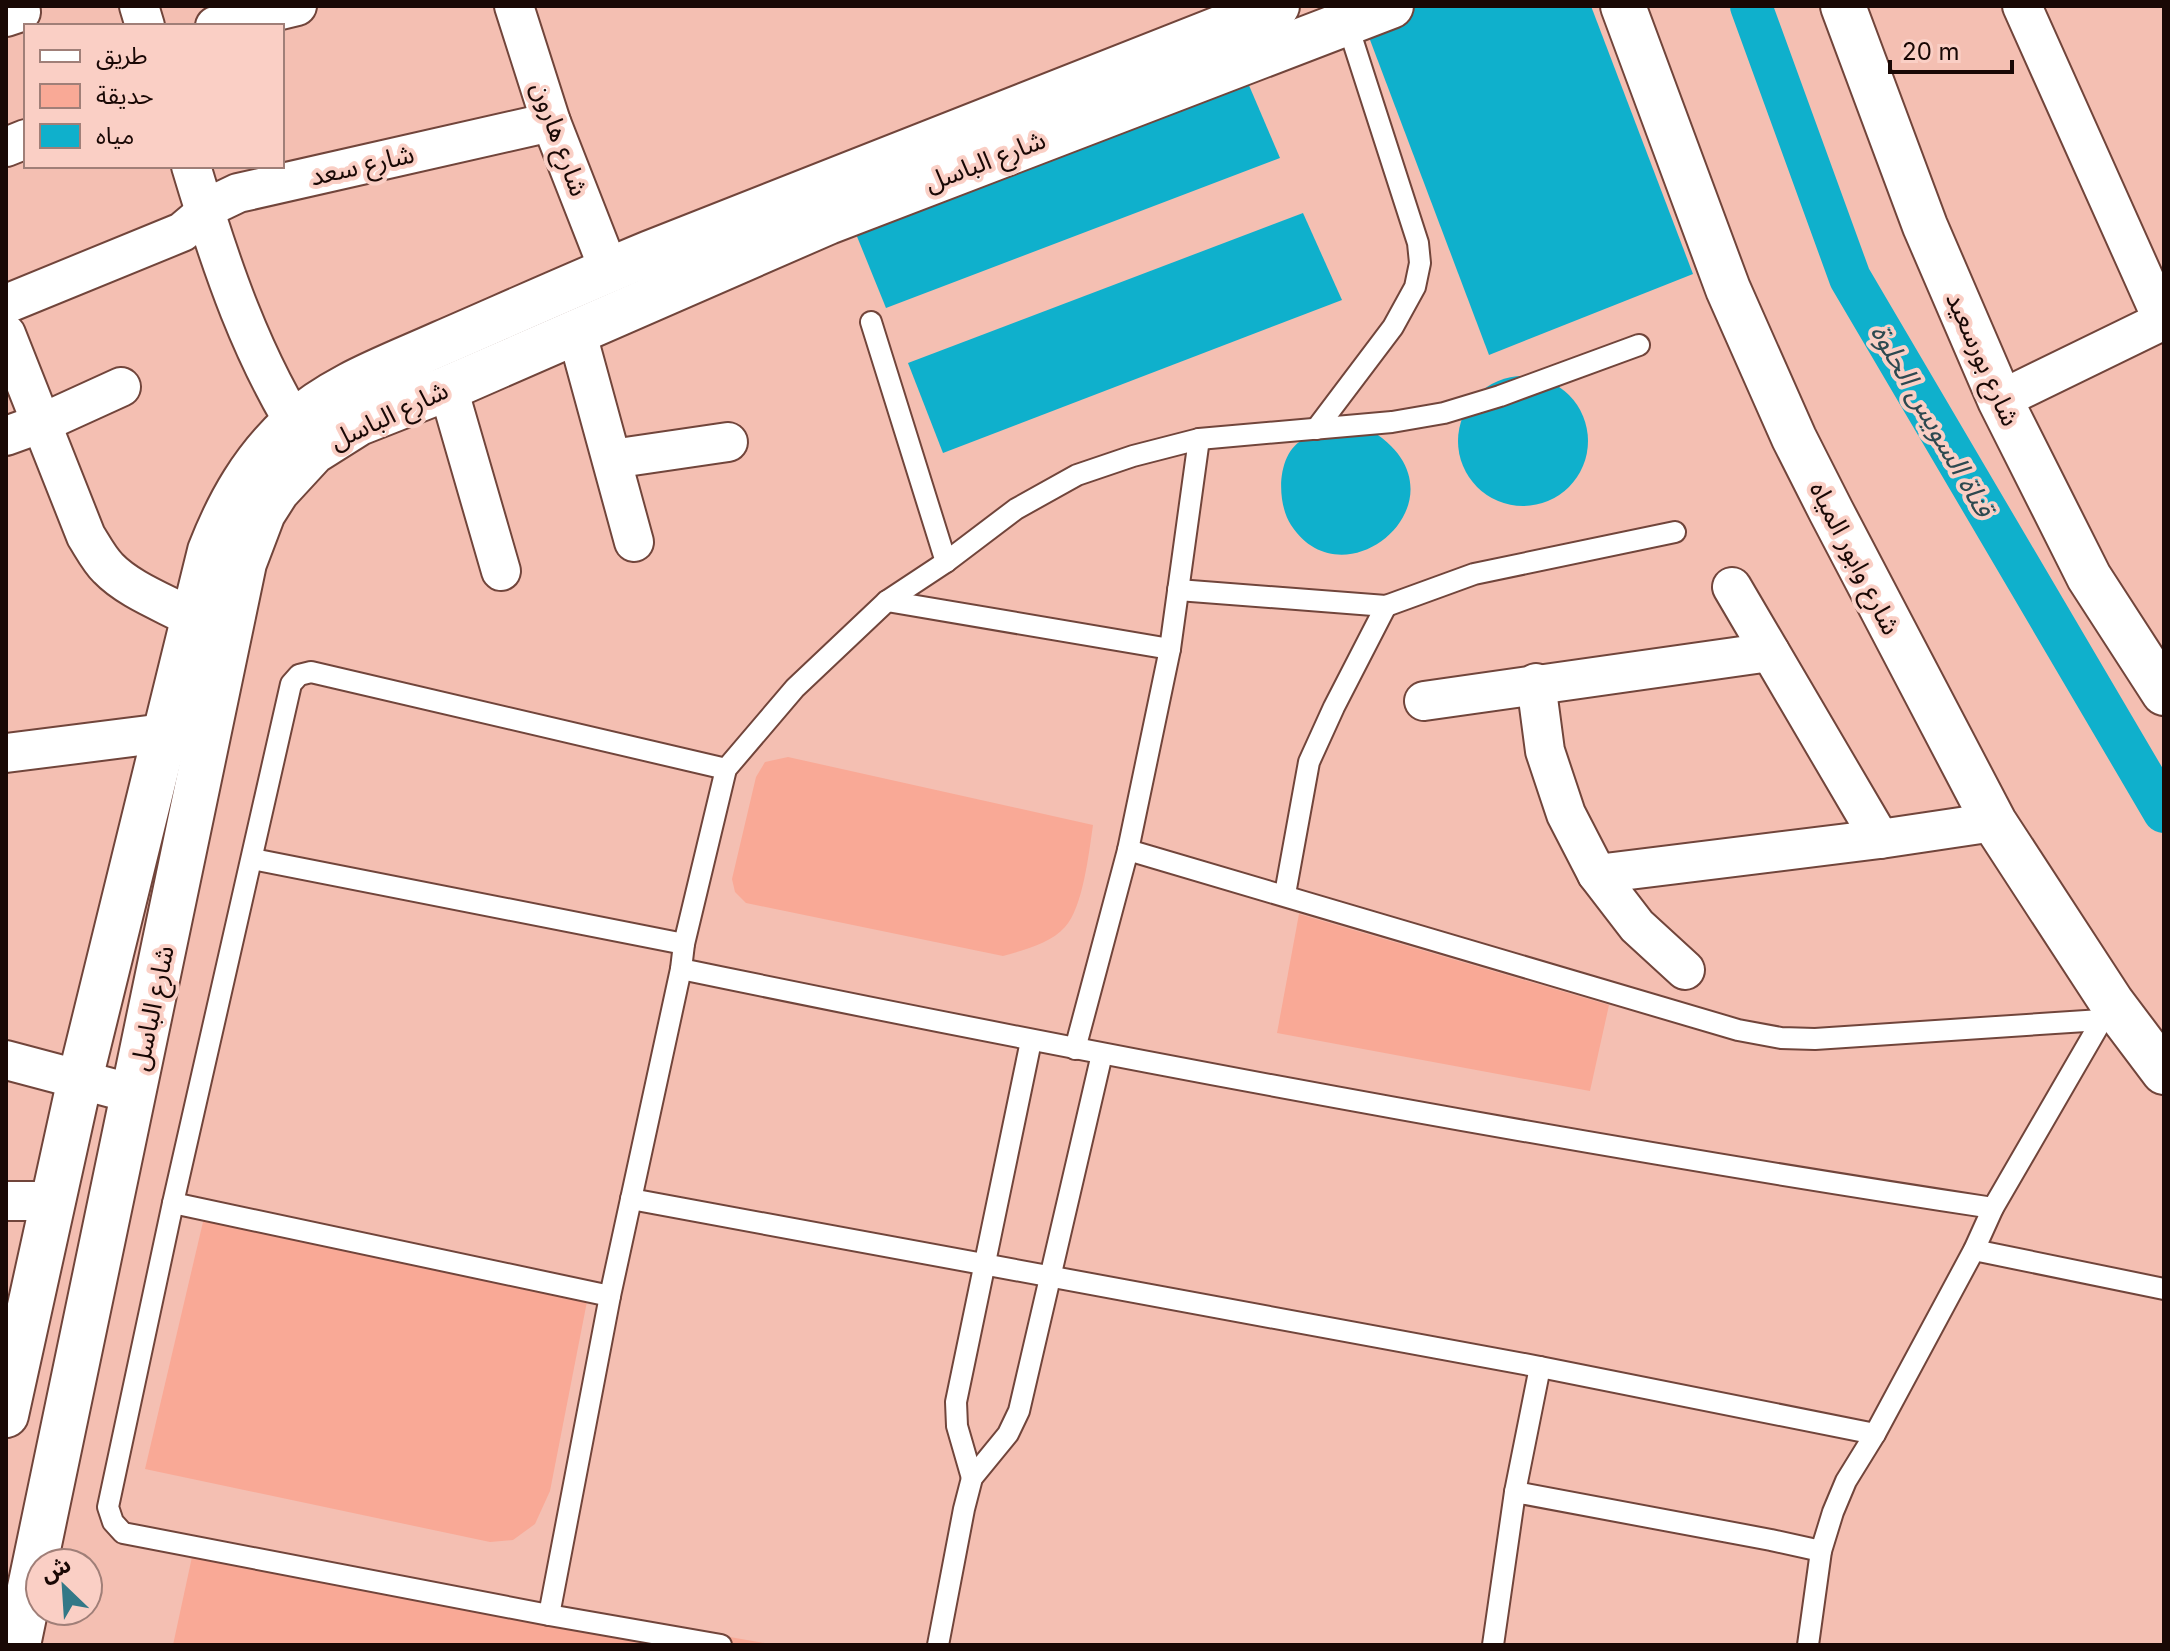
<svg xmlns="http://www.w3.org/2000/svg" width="2170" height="1651" font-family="Inter,'Noto Sans Arabic',sans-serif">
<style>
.green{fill:#f9a996}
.water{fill:#0fb0cc}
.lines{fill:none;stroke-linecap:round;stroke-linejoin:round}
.canal{stroke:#0fb0cc;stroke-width:42}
.service-casing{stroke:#71453b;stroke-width:24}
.minor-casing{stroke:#71453b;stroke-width:42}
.secondary-casing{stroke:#71453b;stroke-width:48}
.service{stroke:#fff;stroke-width:20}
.minor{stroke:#fff;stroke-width:38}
.secondary{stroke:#fff;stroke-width:44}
.labels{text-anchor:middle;stroke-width:8;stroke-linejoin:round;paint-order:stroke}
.street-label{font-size:26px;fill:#190805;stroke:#facfc5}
.water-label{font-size:28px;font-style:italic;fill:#2d4950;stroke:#facfc5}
</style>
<rect width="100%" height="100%" fill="#f4bfb2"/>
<!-- green -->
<g class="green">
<path d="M788,757L1093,825C1089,852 1083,908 1065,927C1050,944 1023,950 1003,956L746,903L735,892L732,879L756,777L765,762Z"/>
<polygon points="1299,914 1609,1005 1590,1091 1277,1033"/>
<polygon points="207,1205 591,1281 550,1491 535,1524 513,1540 490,1542 145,1469"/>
<polygon points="195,1543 776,1645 173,1645"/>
</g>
<!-- water -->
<g class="water">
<polygon points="1410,6 1591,6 1693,274 1489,355 1364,24"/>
<polygon points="1245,76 1280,158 886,308 856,234"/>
<polygon points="1303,213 1342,300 943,453 908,363"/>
<circle cx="1523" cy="441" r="65"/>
<path d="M1367,428C1479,492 1346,610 1291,525C1276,502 1276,451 1306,438C1321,431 1350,430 1367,428Z"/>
</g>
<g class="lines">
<!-- canal -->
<polyline class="canal" points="1751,6 1850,278 2164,812"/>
<defs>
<g id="service">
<polyline points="871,322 946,562"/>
<polyline points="1316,429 1393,327 1415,287 1420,263 1418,243 1347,23"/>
<polyline points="1178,590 1386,606 1474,574 1675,532"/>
<polyline points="887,601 1170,649"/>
<polyline points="1128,850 1738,1030 1781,1038 1815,1039 2101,1020"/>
<polyline points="253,859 684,944"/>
<polyline points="1285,894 1309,762 1334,707 1386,606"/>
<path d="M681,969C1116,1059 1553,1141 1993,1208"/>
<polyline points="1075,1049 1128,850 1170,649 1199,439"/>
<polyline points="631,1199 1540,1367 1875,1434"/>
<polyline points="173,1203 610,1296"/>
<polyline points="1974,1250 2164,1289"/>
<polyline points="972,1478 957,1426 956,1402 1031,1041"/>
<polyline points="1515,1492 1771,1540 1821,1551"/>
<polyline points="549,1615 610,1296 681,969 684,944 726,769 795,688 887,601 946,562 1016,509 1077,475 1133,456 1199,439 1392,422 1444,413 1500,396 1639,345"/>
<polyline points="721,1645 549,1615 123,1533 113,1522 108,1507 173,1203 291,684 299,675 311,672 726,769"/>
<polyline points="938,1645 964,1509 972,1478 1008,1434 1019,1411 1102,1054"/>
<polyline points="1493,1645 1515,1492 1540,1367"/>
<polyline points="1808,1645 1821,1551 1833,1512 1846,1481 1875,1434 1974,1250 1993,1208 2106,1013"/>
</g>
<g id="minor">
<polyline points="139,6 145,26"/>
<polyline points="514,6 551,122 609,270"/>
<polyline points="2022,6 2164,323"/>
<polyline points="6,17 21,12"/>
<polyline points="215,26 297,6"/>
<polyline points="6,147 26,139"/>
<path d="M191,166C220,263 252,360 309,446"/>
<polyline points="6,304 182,232 215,204 238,193 551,122"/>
<polyline points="576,330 634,542"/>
<path d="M6,334L86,536C93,547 99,559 108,568C129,590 165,603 192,618"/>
<polyline points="448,388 501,571"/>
<polyline points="2000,400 2164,320"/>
<polyline points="6,436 42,423 121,387"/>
<polyline points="612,459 728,442"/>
<polyline points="1732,587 1880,839"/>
<polyline points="1536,683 1545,751 1566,814 1597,874 1637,926 1685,970"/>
<polyline points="1424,701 1770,652"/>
<polyline points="6,753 164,733"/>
<polyline points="1597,874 1880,839 1994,822"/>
<polyline points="6,1060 134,1094"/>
<polyline points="6,1201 52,1201"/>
</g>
<g id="secondary">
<polyline points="1623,6 1728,289 1794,438 1831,511 1994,822 2112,1003 2164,1072"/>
<polyline points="1843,6 1925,226 2000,400 2089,577 2164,693"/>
<path d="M6,1415L80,1079L210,551C229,502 253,460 292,424C334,386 391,366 442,343C511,313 580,282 650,253L1277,6"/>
<polyline points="18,1645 244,563 263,513 277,491 313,452 359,423 448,388 828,222 1391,6"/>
</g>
</defs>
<!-- service casing -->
<use href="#service" class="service-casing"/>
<!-- minor casing -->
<use href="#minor" class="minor-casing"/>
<!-- secondary casing -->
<use href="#secondary" class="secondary-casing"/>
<!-- service -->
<use href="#service" class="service"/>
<!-- minor -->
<use href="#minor" class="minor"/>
<!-- secondary -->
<use href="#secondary" class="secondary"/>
</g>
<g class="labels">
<!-- street labels -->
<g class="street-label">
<text transform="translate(560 139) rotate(70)" y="9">شارع هارون</text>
<text transform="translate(985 161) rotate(-21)" y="9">شارع الباسل</text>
<text transform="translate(362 165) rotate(-13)" y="9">شارع سعد</text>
<text transform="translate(1983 359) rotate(66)" y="9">شارع بورسعيد</text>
<text transform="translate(389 415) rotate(-25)" y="9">شارع الباسل</text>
<text transform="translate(1855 558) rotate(63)" y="9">شارع وابور المياه</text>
<text transform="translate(152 1008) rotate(-78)" y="9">شارع الباسل</text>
</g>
<!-- water labels -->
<g class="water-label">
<text transform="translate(1933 420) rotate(60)" y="10">قناة السويس الحلوة</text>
</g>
</g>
<!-- border -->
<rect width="2170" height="1651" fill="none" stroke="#190805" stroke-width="16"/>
<!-- legend -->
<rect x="24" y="24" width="260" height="144" fill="#facfc5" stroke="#a07f78" stroke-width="2"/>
<rect x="40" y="50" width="40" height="12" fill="#ffffff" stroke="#a07f78" stroke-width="2"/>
<text x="96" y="64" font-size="24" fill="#190805">طريق</text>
<rect x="40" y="84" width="40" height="24" fill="#f9a996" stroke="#a07f78" stroke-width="2"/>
<text x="96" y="104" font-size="24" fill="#190805">حديقة</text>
<rect x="40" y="124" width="40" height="24" fill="#0fb0cc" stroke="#a07f78" stroke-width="2"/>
<text x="96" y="144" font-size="24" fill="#190805">مياه</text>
<!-- north arrow -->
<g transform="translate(64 1587) rotate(335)"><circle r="38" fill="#facfc5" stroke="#a07f78" stroke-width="2"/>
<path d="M0-6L14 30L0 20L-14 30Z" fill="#337887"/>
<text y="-12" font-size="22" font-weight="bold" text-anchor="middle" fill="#190805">ش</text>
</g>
<!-- scale -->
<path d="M1890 60v12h122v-12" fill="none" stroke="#190805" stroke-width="4"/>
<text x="1902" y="60" font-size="24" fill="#190805" stroke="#facfc5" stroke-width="6" paint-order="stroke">20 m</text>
</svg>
